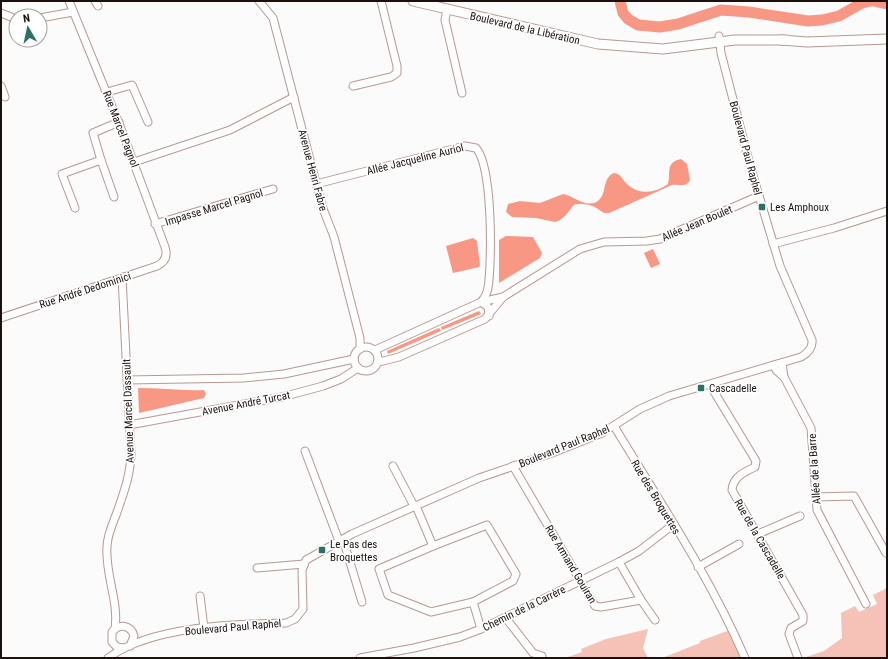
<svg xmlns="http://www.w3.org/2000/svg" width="888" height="659" font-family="'Roboto Condensed',sans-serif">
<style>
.green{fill:#f6c1b6}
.water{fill:#f89784}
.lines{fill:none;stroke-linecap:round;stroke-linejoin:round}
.river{stroke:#f89784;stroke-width:11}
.street-casing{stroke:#b69892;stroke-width:9}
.secondary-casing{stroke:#b69892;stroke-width:11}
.street{stroke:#fff;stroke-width:7}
.secondary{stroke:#fff;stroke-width:9}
.poi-dot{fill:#2b7167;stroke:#fff;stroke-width:1.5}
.labels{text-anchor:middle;stroke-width:3.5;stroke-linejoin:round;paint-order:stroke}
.street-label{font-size:11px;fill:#1a100e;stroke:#fff}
.poi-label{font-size:11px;fill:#1a100e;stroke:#fff;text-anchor:start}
</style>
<rect width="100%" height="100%" fill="#fafbfa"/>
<!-- green -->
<g class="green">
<polygon points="887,588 887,658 803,658 824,651 842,638 841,613 855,606 859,612 877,604 873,595"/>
<polygon points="648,629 643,648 648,658 565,658 582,652 581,649 606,639"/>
<polygon points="730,630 740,658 662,658 700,643 700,641"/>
</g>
<!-- water -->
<g class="water">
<path d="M681,159L687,164L690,180C686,188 679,184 672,185L609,213C600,214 600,208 592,206C588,204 581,204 576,204C571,205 567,219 555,222L536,218L512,217L506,212L508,204L520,201L540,203L563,194C574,196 588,210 599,200C607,193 602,178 614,173C621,174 622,179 626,183C639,196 655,193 668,184C671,173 665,162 681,159Z"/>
<polygon points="506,236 533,237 542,253 540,258 499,283 499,240"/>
<polygon points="473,238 477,241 480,265 479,267 453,273 446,246"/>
<polygon points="653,249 660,264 651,268 644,253"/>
<polygon points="479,311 481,314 442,330 441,327"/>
<polygon points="439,328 441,331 388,354 387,351"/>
<path d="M138,388C161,388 181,391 204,390L206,394L204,398L139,413Z"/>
</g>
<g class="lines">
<!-- river -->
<g class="river">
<polyline points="620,1 623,13 628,19 638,25 660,27 678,24 721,10 749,12 808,21 822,20 839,16 862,3 871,1"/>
<polyline points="874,1 887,4"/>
</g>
<defs>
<g id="street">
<polyline points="95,1 98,6"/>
<polyline points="259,1 273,18 322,206 334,237 360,338 360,349"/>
<polyline points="447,9 445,20 462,93"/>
<polyline points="1,13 16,19"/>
<polyline points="40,18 73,12"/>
<polyline points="1,86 5,97"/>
<polyline points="353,86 391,77 397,73 397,66 381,1"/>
<polyline points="107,92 132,85 148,122"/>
<polyline points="101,160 114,197"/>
<polyline points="134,162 230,130 294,97"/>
<path d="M316,184L465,146L476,148C493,167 492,263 488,288C487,293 485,298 481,302L488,307L489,316"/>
<polyline points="75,208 62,174 101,160 93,133 119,122"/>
<polyline points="155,224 273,189"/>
<polyline points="773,244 834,228 887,211"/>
<path d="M1,318L157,266C165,262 168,256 165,247L120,126L69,1"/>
<circle cx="366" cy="359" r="12"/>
<polyline points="375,350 481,302 503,297 580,249 604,242 647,241 660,239 759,196"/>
<polyline points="379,362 399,357 485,319 503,297"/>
<polyline points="774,365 776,370 784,377 782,363"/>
<polyline points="784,377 811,428 817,510 866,604"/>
<polyline points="127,380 244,378 284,374 354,359"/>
<path d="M710,385L756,461L755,467C744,472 733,477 732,490L803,615V621L791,628L789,634L798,658"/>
<polyline points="129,425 282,397 323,386 341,379 358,368"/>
<path d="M614,426C660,502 710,577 745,658"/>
<polyline points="305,451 339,541"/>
<polyline points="393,466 414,506"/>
<polyline points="513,466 595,606 601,607 641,600 619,562"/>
<polyline points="816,497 854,496 886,553"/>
<polyline points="416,506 433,546 379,569 388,595 431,612 473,602 481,629"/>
<polyline points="758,534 800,516"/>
<polyline points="343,539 362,602"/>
<polyline points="433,546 487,525 516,574 513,581 473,602"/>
<polyline points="698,567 739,544"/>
<polyline points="257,568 304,564"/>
<polyline points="200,596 204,628"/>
<polyline points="641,600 655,620"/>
<polyline points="505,617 533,653 542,656"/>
<path d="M115,629C119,601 105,575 107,547C107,536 112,525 116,515C123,495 130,477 131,455L122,277"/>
<path d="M124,648L117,647L112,642V632C119,623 131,625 134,636L130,646"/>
<path d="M108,658C151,626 234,624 286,623L295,619L303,609L302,570L306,560L352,534L479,478L552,453L602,433L640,409L669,396L801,357C808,353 813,348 812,340L780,266L751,169L721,53L719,36"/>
<polyline points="360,658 414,648 460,637 481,629 619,562 639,551 674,524"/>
</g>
<g id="secondary">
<polyline points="413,1 598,44 663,49 735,40 787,40"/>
<polyline points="781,40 807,42 887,39"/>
</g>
</defs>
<!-- street casing -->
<use href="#street" class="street-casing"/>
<!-- secondary casing -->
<use href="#secondary" class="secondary-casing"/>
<!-- street -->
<use href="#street" class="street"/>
<!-- secondary -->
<use href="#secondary" class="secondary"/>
</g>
<!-- markers -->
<g class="poi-dot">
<rect x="758" y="203" width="8" height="8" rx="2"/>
<rect x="697" y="384" width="8" height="8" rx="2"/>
<rect x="318" y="546" width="8" height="8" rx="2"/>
</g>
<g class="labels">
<!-- street labels -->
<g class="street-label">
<text transform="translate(525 28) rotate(13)" y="4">Boulevard de la Libération</text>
<text transform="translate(121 129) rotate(69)" y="4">Rue Marcel Pagnol</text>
<text transform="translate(746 148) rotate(75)" y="4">Boulevard Paul Raphel</text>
<text transform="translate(415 159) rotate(-14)" y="4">Allée Jacqueline Auriol</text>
<text transform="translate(313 170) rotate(75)" y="4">Avenue Henri Fabre</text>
<text transform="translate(214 207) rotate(-17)" y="4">Impasse Marcel Pagnol</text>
<text transform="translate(697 223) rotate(-23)" y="4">Allée Jean Boulet</text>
<text transform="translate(85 290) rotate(-18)" y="4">Rue André Dedominici</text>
<text transform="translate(246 403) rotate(-11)" y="4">Avenue André Turcat</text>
<text transform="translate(128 411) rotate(-92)" y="4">Avenue Marcel Dassault</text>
<text transform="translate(564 446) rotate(-22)" y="4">Boulevard Paul Raphel</text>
<text transform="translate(814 469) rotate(-94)" y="4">Allée de la Barre</text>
<text transform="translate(656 497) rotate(59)" y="4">Rue des Broquettes</text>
<text transform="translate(760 539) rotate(60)" y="4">Rue de la Cascadelle</text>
<text transform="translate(571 564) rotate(59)" y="4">Rue Armand Gouiran</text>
<text transform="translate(524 608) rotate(-26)" y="4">Chemin de la Carrère</text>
<text transform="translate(233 627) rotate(-5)" y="4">Boulevard Paul Raphel</text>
</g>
<!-- poi labels -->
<g class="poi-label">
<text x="770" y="211">Les Amphoux</text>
<text x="709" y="392">Cascadelle</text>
<text x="330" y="548">Le Pas des<tspan x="330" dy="13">Broquettes</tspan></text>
</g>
</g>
<!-- border -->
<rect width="888" height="659" fill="none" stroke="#1a100e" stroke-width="4"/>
<!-- north arrow -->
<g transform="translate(28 28) rotate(351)"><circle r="19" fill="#ffffff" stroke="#a39f9f"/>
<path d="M0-3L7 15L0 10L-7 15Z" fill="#2b7167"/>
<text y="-6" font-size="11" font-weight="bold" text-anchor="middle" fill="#1a100e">N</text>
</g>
</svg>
